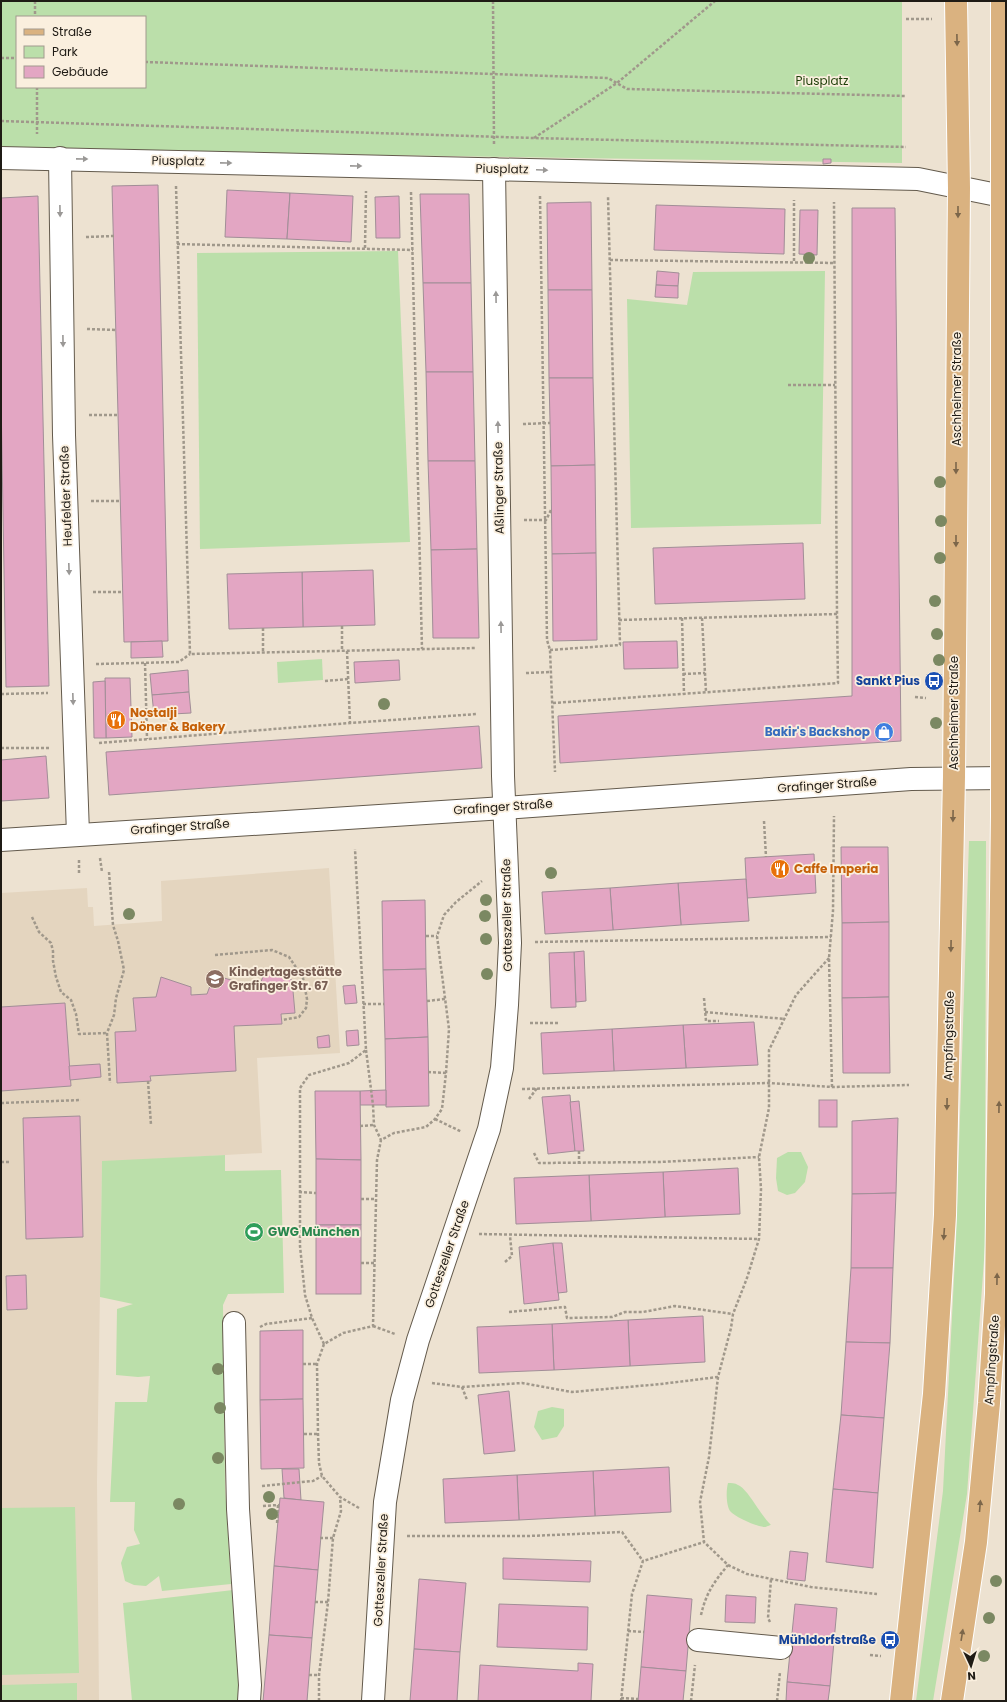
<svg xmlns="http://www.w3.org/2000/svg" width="1007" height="1702" font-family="Poppins,sans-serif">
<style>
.built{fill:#e4d5bf}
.green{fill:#bbdfaa;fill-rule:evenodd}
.building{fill:#e3a6c3;stroke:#a18e97}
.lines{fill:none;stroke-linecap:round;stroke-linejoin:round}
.minor-casing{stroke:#635a4c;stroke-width:24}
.major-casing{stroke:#fff;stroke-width:24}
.path{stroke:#a0988b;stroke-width:2.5;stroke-dasharray:3 2;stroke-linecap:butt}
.minor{stroke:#fff;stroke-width:22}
.major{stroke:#dab280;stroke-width:22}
.tree{fill:#7b8862}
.oneway{fill:#7c664a}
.oneway2{fill:#9a9896}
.labels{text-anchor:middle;stroke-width:3.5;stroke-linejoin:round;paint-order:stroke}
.park-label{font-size:12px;fill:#1d3e07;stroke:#faefde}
.street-label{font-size:12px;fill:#1f1b15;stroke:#faefde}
.transit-label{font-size:12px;font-weight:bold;fill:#164399;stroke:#faefde;text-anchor:end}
.food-label{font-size:12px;font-weight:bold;fill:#c56008;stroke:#faefde;text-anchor:start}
.shop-label{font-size:12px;font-weight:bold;fill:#366cbe;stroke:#faefde;text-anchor:end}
.education-label{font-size:12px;font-weight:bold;fill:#785e54;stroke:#faefde;text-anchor:start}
.leisure-label{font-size:12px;font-weight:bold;fill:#27864d;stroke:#faefde;text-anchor:start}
</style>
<rect width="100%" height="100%" fill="#ede2d1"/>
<!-- built -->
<polygon class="built" points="329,868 340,1053 257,1058 262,1153 102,1162 97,1482 99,1701 1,1701 1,893 87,888 88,907 93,907 94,926 162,921 161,881"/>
<!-- green -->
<g class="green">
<path d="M1,1H902V163L1,149ZM17,17H145V87H17Z"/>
<polygon points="398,251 410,542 200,549 197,253"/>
<polygon points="825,271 821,524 631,528 627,299 687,305 693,272"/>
<polygon points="322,659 323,680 278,683 277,662"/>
<polygon points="969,841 986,841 985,1246 967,1494 933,1701 916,1701 943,1491 956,1239"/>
<polygon points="788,1152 801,1152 808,1167 805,1182 795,1193 787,1195 778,1191 776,1178 777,1158"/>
<polygon points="225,1155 225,1171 281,1170 284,1293 228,1294 223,1305 225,1486 231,1584 162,1591 159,1576 146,1586 134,1585 125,1581 121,1563 127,1547 140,1544 134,1530 135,1502 110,1502 115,1402 147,1402 150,1376 138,1377 116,1375 117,1309 133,1304 100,1297 102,1161"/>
<polygon points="552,1407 564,1409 564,1426 557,1437 542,1440 534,1427 538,1411"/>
<path d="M728,1483C731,1483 735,1483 738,1485C748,1489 761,1516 771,1525C770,1525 766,1527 765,1527C757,1527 735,1517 730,1511C726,1505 726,1490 728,1483Z"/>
<polygon points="75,1507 79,1673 1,1675 1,1508"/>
<polygon points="233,1590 243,1701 132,1701 123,1603"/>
<polygon points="77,1683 77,1701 1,1701 1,1685"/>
</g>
<!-- building -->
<g class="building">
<polygon points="823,159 831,159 831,163 823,164"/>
<polygon points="158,185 168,641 124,642 112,186"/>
<polygon points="227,190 290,193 287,239 225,237"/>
<polygon points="290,193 353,196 351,242 287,239"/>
<polygon points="420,194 469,194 471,283 423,283"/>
<polygon points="38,196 49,686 6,687 1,396 1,198"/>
<polygon points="399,196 400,238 376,238 375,197"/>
<polygon points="591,202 592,290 548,290 547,203"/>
<polygon points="656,205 785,209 784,254 654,250"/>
<polygon points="852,208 895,208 901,741 560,763 558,716 852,696"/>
<polygon points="800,210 818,210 817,255 799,254"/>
<polygon points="657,271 679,273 678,286 656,285"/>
<polygon points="423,283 471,283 473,372 426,372"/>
<polygon points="656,285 678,286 678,298 655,297"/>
<polygon points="548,290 592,290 593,378 549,378"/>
<polygon points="426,372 473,372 475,461 428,461"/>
<polygon points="549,378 593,378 595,465 551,466"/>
<polygon points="428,461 475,461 477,549 431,550"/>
<polygon points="595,465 596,553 552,554 551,466"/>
<polygon points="803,543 805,599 655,604 653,548"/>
<polygon points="477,549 479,638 433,638 431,550"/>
<polygon points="596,553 597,640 553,641 552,554"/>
<polygon points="373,570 375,625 303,627 302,572"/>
<polygon points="302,572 303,627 229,629 227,574"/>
<polygon points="162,641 163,657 131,658 131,642"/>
<polygon points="677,641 678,668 624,669 623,642"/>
<polygon points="399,660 400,680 355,683 354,662"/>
<polygon points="188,670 189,692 152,695 150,674"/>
<polygon points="105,678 130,678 132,737 106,738"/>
<polygon points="105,681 106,738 94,738 93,682"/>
<polygon points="189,692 191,713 154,715 152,695"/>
<polygon points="479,726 482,768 109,795 106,752"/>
<polygon points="46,756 49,798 1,801 1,760"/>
<polygon points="841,847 888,847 889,922 842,923"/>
<polygon points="814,854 816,893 747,898 745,858"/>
<polygon points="746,879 749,921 681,925 678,883"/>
<polygon points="678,883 681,925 613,930 610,888"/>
<polygon points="610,888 613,930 545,934 542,892"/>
<polygon points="425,900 426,969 383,970 382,901"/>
<polygon points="889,922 889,997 842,998 842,923"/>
<polygon points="584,951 586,1001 576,1002 574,952"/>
<polygon points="574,952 576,1007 551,1008 549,953"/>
<polygon points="426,969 428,1037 385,1039 383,970"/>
<polygon points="265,971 292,980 295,1013 281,1014 282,1024 234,1026 236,1071 150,1076 151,1081 117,1083 115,1032 136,1031 133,998 156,997 161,977 191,987 191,995 207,994 214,975 241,983 241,991 258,990"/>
<polygon points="355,985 357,1003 345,1004 343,986"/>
<polygon points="889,997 890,1073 843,1073 842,998"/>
<polygon points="65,1003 71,1086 1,1091 1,1007"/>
<polygon points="754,1022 758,1065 686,1068 683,1025"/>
<polygon points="683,1025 686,1068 614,1071 612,1029"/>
<polygon points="612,1029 614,1071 543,1074 541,1033"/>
<polygon points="358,1030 359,1045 347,1046 346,1031"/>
<polygon points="329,1035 330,1047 318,1048 317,1037"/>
<polygon points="428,1037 429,1106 386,1107 385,1039"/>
<polygon points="100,1064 101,1077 70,1080 69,1066"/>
<polygon points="386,1090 386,1105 360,1105 360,1091"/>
<polygon points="315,1091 360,1091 361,1160 316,1159"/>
<polygon points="570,1095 575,1151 548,1154 542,1097"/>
<rect x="819" y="1100" width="18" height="27"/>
<polygon points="579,1101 584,1151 575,1151 570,1102"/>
<polygon points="80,1116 83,1237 26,1239 23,1118"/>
<polygon points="898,1118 896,1193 852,1194 852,1121"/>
<polygon points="316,1159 361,1160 361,1225 316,1225"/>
<polygon points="738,1168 740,1214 665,1217 663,1172"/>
<polygon points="663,1172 665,1217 591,1221 589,1175"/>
<polygon points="589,1175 591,1221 516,1224 514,1178"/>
<polygon points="896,1193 893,1268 851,1268 852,1194"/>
<rect x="316" y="1225" width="45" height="69"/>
<polygon points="553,1243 559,1300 524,1304 519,1247"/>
<polygon points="553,1243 562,1243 567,1292 558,1293"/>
<polygon points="851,1268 893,1268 890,1343 846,1342"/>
<polygon points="26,1275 27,1309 7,1310 6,1276"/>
<polygon points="703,1316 705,1362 630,1366 628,1320"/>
<polygon points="628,1320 630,1366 554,1370 552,1324"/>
<polygon points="552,1324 554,1370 479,1373 477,1327"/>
<polygon points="303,1330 303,1399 260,1400 260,1331"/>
<polygon points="846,1342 890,1343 884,1418 841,1415"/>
<polygon points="509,1391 515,1451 484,1454 478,1395"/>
<polygon points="303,1399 304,1468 261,1469 260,1400"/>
<polygon points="841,1415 884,1418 878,1493 833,1489"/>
<polygon points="669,1467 671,1512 595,1516 593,1471"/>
<polygon points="282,1469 299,1469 301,1500 284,1498"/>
<polygon points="593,1471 595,1516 519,1520 517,1475"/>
<polygon points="517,1475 519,1520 445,1523 443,1479"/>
<polygon points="833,1489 878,1493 873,1568 826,1562"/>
<polygon points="280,1498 324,1502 318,1570 274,1566"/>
<polygon points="790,1551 808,1553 805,1581 787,1579"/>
<polygon points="503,1558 591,1561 590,1582 503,1579"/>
<polygon points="274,1566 318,1570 312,1638 269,1635"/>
<polygon points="419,1579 466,1583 460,1652 414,1649"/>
<polygon points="647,1595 692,1599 686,1671 641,1667"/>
<polygon points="726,1595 756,1597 755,1623 725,1622"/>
<polygon points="499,1604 588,1607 587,1650 497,1647"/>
<polygon points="795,1604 837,1608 830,1686 787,1682"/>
<polygon points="269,1635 312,1638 307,1701 263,1701"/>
<polygon points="414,1649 460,1652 457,1701 410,1701"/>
<polygon points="578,1663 593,1664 591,1701 478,1701 480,1665 578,1671"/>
<polygon points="641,1667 686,1671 683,1701 638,1701"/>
<polygon points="787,1682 830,1686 828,1701 786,1701"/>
</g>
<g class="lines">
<defs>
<g id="minor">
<polyline points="1,158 918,179 1002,196"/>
<polyline points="60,158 64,435 78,834"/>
<polyline points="1,840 504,808 911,779 1006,778"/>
<polyline points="234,1323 238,1509 250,1685 249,1701"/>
<polyline points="698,1640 781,1648"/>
<polyline points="373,1701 385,1502 402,1400 418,1340 489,1129 502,1068 507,1005 510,943 503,776 494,169"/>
</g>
<g id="major">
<polyline points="901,1701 934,1394 945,1215 954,777 959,188 956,1"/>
<polyline points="952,1701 976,1542 989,1403 996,1294 1002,816 1002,1"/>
</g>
</defs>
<!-- minor casing -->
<use href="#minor" class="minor-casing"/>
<!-- major casing -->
<use href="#major" class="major-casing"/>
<!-- path -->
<g class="path">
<polyline points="35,1 35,17"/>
<polyline points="493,1 494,144"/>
<polyline points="906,19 932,19"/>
<polyline points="1,58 17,58"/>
<polyline points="145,62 608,78 627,89 906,96"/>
<polyline points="37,87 37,134"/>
<polyline points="1,121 533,138 906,147"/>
<polyline points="534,138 617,83 715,1"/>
<polyline points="176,186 190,654 476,648"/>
<polyline points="411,192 422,649"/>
<polyline points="540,196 547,640 550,650 555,772"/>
<polyline points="86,237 114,236"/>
<polyline points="177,244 413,250"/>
<polyline points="365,248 366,191"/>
<polyline points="610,260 835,263"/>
<polyline points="794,261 794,200"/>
<polyline points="87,329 116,330"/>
<polyline points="788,385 835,385"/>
<polyline points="89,415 118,415"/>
<polyline points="523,424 550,423"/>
<polyline points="1,436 2,436"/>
<polyline points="91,501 121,501"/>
<polyline points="524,520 546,520 551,510"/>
<polyline points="93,592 123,592"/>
<polyline points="682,618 684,694"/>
<polyline points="702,618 706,692"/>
<polyline points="619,620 837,614"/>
<polyline points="342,626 342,651"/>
<polyline points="263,628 263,653"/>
<polyline points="550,650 620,645 608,196"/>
<polyline points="347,651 350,723"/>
<polyline points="145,663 147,739"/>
<polyline points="96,664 179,662 190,654"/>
<polyline points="526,673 551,672"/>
<polyline points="683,674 705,673"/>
<polyline points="325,681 348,679"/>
<polyline points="1,694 48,693"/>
<polyline points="915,697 926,698"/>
<polyline points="553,703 838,683 837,614 834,202"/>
<polyline points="99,743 350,723 477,714"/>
<polyline points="1,748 50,748"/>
<polyline points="764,821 766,857"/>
<polyline points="100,858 102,872"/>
<polyline points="79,860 79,874"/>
<polyline points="109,872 113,925 118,941 124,970 116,998 114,1015 107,1033 110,1083"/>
<polyline points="32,917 39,932 51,943 53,951 53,961 56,977 61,992 71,1000 76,1014 79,1034 107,1033"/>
<polyline points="426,936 437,936"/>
<polyline points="535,942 831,937"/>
<polyline points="215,955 272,950 289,957 303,978 307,999 306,1008 299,1017 282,1020"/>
<polyline points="829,958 796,995 769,1050 769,1108 759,1157 761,1189 759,1239 747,1278 733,1314 731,1328 718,1377 709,1457 700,1502 704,1542 728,1565 747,1574 811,1587 877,1594"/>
<polyline points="704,998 706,1021 719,1021"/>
<polyline points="427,1001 445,999"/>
<polyline points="363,1004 384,1004"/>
<polyline points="705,1012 785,1019"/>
<polyline points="530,1023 560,1023"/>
<polyline points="366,1050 373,1105 374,1125 381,1140"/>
<polyline points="428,1072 446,1073"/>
<polyline points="148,1081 151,1125"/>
<polyline points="832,1087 829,958 833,911 834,816"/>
<polyline points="522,1089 769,1083 832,1087 909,1085"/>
<polyline points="529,1099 537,1088"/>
<polyline points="1,1103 81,1100"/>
<polyline points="435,1119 462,1132"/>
<polyline points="360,1126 374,1125"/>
<polyline points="534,1153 539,1163 660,1162 759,1157"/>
<polyline points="1,1162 10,1162"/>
<polyline points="579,1164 579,1151"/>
<polyline points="299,1192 316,1193"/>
<polyline points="361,1199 376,1199"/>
<polyline points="479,1234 759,1239"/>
<polyline points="505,1262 512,1256 510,1236"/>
<polyline points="361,1263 374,1263"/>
<polyline points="509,1312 565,1307 567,1318 612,1317 625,1312 643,1312 675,1306 733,1314"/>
<polyline points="373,1326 395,1334"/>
<polyline points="260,1327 266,1324 312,1318"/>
<polyline points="324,1344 312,1318 305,1295 300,1246 300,1088 309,1075 349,1063 366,1050 355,849"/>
<polyline points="303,1364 317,1364"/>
<polyline points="432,1383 462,1387 522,1383 572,1392 661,1384 718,1377"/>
<polyline points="462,1387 467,1400"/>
<polyline points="304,1434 318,1434"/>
<polyline points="262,1486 313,1481 322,1476"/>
<polyline points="263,1506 278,1505 277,1524 278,1524"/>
<polyline points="359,1508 340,1497 322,1476 319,1463 318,1434 317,1364 324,1344 343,1333 373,1326 377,1160 381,1140 394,1133 426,1127 435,1119 442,1109 446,1073 449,1029 437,936 444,915 456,902 482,881"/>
<polyline points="407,1536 529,1536 622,1532 643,1561"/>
<polyline points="320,1538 333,1538"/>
<polyline points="315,1602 328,1602"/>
<path d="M701,1615C706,1593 714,1582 728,1565"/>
<polyline points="770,1622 768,1618 771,1579"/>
<polyline points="628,1631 644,1632"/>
<polyline points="870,1655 881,1656"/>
<polyline points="309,1675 319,1675"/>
<polyline points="621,1698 638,1699"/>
<polyline points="319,1701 319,1675 328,1602 333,1538 341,1511 340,1497"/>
<polyline points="621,1701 632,1594 643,1561 704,1542"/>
<polyline points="691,1701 695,1665"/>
<polyline points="777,1701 780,1672"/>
</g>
<!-- minor -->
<use href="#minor" class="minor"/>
<!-- major -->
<use href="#major" class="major"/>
</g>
<!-- trees -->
<g class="tree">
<circle cx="809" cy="258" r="6"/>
<circle cx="940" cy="482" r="6"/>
<circle cx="941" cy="521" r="6"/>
<circle cx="940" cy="558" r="6"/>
<circle cx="935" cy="601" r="6"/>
<circle cx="937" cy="634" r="6"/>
<circle cx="939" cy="660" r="6"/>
<circle cx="384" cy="704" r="6"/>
<circle cx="936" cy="723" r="6"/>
<circle cx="551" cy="873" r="6"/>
<circle cx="486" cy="900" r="6"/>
<circle cx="129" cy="914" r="6"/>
<circle cx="485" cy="916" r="6"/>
<circle cx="486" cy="939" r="6"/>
<circle cx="487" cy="974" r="6"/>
<circle cx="218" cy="1369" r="6"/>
<circle cx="220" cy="1408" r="6"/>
<circle cx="218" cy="1458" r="6"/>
<circle cx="269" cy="1497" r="6"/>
<circle cx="179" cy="1504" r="6"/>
<circle cx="272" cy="1514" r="6"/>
<circle cx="996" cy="1581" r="6"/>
<circle cx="989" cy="1618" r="6"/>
<circle cx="984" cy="1656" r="6"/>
</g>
<!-- one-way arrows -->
<defs><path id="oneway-solid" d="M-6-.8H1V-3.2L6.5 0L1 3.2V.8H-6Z"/></defs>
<g class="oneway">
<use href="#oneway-solid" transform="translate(957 40) rotate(89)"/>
<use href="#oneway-solid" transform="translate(958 212) rotate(90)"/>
<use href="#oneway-solid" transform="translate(956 468) rotate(90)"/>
<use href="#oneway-solid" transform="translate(956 541) rotate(90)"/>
<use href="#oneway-solid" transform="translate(953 816) rotate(91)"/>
<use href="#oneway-solid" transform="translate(951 946) rotate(91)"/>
<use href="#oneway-solid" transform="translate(947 1104) rotate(91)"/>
<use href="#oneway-solid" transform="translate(999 1107) rotate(-89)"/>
<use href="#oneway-solid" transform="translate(944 1234) rotate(94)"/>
<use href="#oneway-solid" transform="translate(997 1279) rotate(-89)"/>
<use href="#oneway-solid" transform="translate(980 1506) rotate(-85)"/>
<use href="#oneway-solid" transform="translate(962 1635) rotate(-81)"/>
</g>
<g class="oneway2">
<use href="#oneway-solid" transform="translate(82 159) rotate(1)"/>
<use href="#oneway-solid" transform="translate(226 163) rotate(1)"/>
<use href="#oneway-solid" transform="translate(356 166) rotate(1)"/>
<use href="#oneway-solid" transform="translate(542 170) rotate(2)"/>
<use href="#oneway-solid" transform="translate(60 211) rotate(89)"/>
<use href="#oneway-solid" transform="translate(496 297) rotate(-91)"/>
<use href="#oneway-solid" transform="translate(63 341) rotate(89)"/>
<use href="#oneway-solid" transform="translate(498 427) rotate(-91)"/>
<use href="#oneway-solid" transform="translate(69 569) rotate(88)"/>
<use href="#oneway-solid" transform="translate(501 627) rotate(-91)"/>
<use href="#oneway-solid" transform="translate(73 699) rotate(88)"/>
</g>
<!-- icons -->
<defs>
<symbol id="bus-disc" viewBox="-11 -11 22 22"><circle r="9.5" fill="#1a4fb4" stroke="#faefde"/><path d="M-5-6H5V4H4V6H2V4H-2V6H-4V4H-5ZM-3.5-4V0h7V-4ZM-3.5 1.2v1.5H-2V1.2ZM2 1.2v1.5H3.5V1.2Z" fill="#fff"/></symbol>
<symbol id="restaurant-disc" viewBox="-11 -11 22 22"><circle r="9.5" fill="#e8710a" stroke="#faefde"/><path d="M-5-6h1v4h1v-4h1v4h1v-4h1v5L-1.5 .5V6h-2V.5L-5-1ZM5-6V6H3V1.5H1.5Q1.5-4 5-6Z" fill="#fff"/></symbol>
<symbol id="shop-disc" viewBox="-11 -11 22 22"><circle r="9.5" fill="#3f7fe0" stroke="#faefde"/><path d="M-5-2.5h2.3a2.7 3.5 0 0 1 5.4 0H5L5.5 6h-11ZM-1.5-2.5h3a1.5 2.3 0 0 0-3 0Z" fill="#fff"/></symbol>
<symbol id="school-disc" viewBox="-11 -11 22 22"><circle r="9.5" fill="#8d6e63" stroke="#faefde"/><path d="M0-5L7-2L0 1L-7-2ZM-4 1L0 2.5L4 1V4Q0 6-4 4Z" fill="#fff"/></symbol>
<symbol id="stadium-disc" viewBox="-11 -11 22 22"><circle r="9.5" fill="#2e9e5b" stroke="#faefde"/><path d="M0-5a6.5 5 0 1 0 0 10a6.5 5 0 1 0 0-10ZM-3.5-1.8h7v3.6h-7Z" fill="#fff"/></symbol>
</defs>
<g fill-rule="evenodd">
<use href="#bus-disc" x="923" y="670" width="22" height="22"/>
<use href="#restaurant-disc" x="105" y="709" width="22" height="22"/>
<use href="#shop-disc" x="873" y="721" width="22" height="22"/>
<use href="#restaurant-disc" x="769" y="858" width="22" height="22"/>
<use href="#school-disc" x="204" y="968" width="22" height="22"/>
<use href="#stadium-disc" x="243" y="1221" width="22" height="22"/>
<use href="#bus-disc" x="879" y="1629" width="22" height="22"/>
</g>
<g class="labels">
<!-- park labels -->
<g class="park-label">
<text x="822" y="85">Piusplatz</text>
</g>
<!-- street labels -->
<g class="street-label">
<text transform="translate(178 161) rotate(1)" y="4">Piusplatz</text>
<text transform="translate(502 169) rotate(1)" y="4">Piusplatz</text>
<text transform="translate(957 389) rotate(-90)" y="4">Aschheimer Straße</text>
<text transform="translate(499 488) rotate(-91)" y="4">Aßlinger Straße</text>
<text transform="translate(66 496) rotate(-92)" y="4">Heufelder Straße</text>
<text transform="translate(954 713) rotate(-90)" y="4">Aschheimer Straße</text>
<text transform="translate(827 785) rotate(-4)" y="4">Grafinger Straße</text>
<text transform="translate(503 807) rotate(-4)" y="4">Grafinger Straße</text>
<text transform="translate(180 827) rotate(-4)" y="4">Grafinger Straße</text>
<text transform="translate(507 915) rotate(-91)" y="4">Gotteszeller Straße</text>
<text transform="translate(949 1036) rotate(-89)" y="4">Ampfingstraße</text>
<text transform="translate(447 1254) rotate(-71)" y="4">Gotteszeller Straße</text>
<text transform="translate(992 1360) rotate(-86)" y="4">Ampfingstraße</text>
<text transform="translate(381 1570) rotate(-87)" y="4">Gotteszeller Straße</text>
</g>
<!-- transit labels -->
<g class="transit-label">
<text x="920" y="685">Sankt Pius</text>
<text x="876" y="1644">Mühldorfstraße</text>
</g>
<!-- food labels -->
<g class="food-label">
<text x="130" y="717">Nostalji<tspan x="130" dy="14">Döner &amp; Bakery</tspan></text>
<text x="794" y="873">Caffe Imperia</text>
</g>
<!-- shop labels -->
<g class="shop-label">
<text x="870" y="736">Bakir's Backshop</text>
</g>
<!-- education labels -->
<g class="education-label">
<text x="229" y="976">Kindertagesstätte<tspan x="229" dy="14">Grafinger Str. 67</tspan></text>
</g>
<!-- leisure labels -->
<g class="leisure-label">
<text x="268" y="1236">GWG München</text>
</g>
</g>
<!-- border -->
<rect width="1007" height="1702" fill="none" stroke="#1f1b15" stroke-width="4"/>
<!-- legend -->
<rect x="16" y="16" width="130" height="72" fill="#faefde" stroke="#a29a8e"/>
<rect x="24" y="29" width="20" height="6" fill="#dab280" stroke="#a29a8e"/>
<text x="52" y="36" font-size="12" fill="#1f1b15">Straße</text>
<rect x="24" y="46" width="20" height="12" fill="#bbdfaa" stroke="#a29a8e"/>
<text x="52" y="56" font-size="12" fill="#1f1b15">Park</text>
<rect x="24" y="66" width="20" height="12" fill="#e3a6c3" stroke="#a29a8e"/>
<text x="52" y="76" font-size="12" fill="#1f1b15">Gebäude</text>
<!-- north arrow -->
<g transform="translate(971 1666) rotate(176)" stroke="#faefde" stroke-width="3" paint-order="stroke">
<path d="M0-3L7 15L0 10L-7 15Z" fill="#1f1b15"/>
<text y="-6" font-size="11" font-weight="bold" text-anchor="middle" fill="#1f1b15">N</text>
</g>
</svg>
